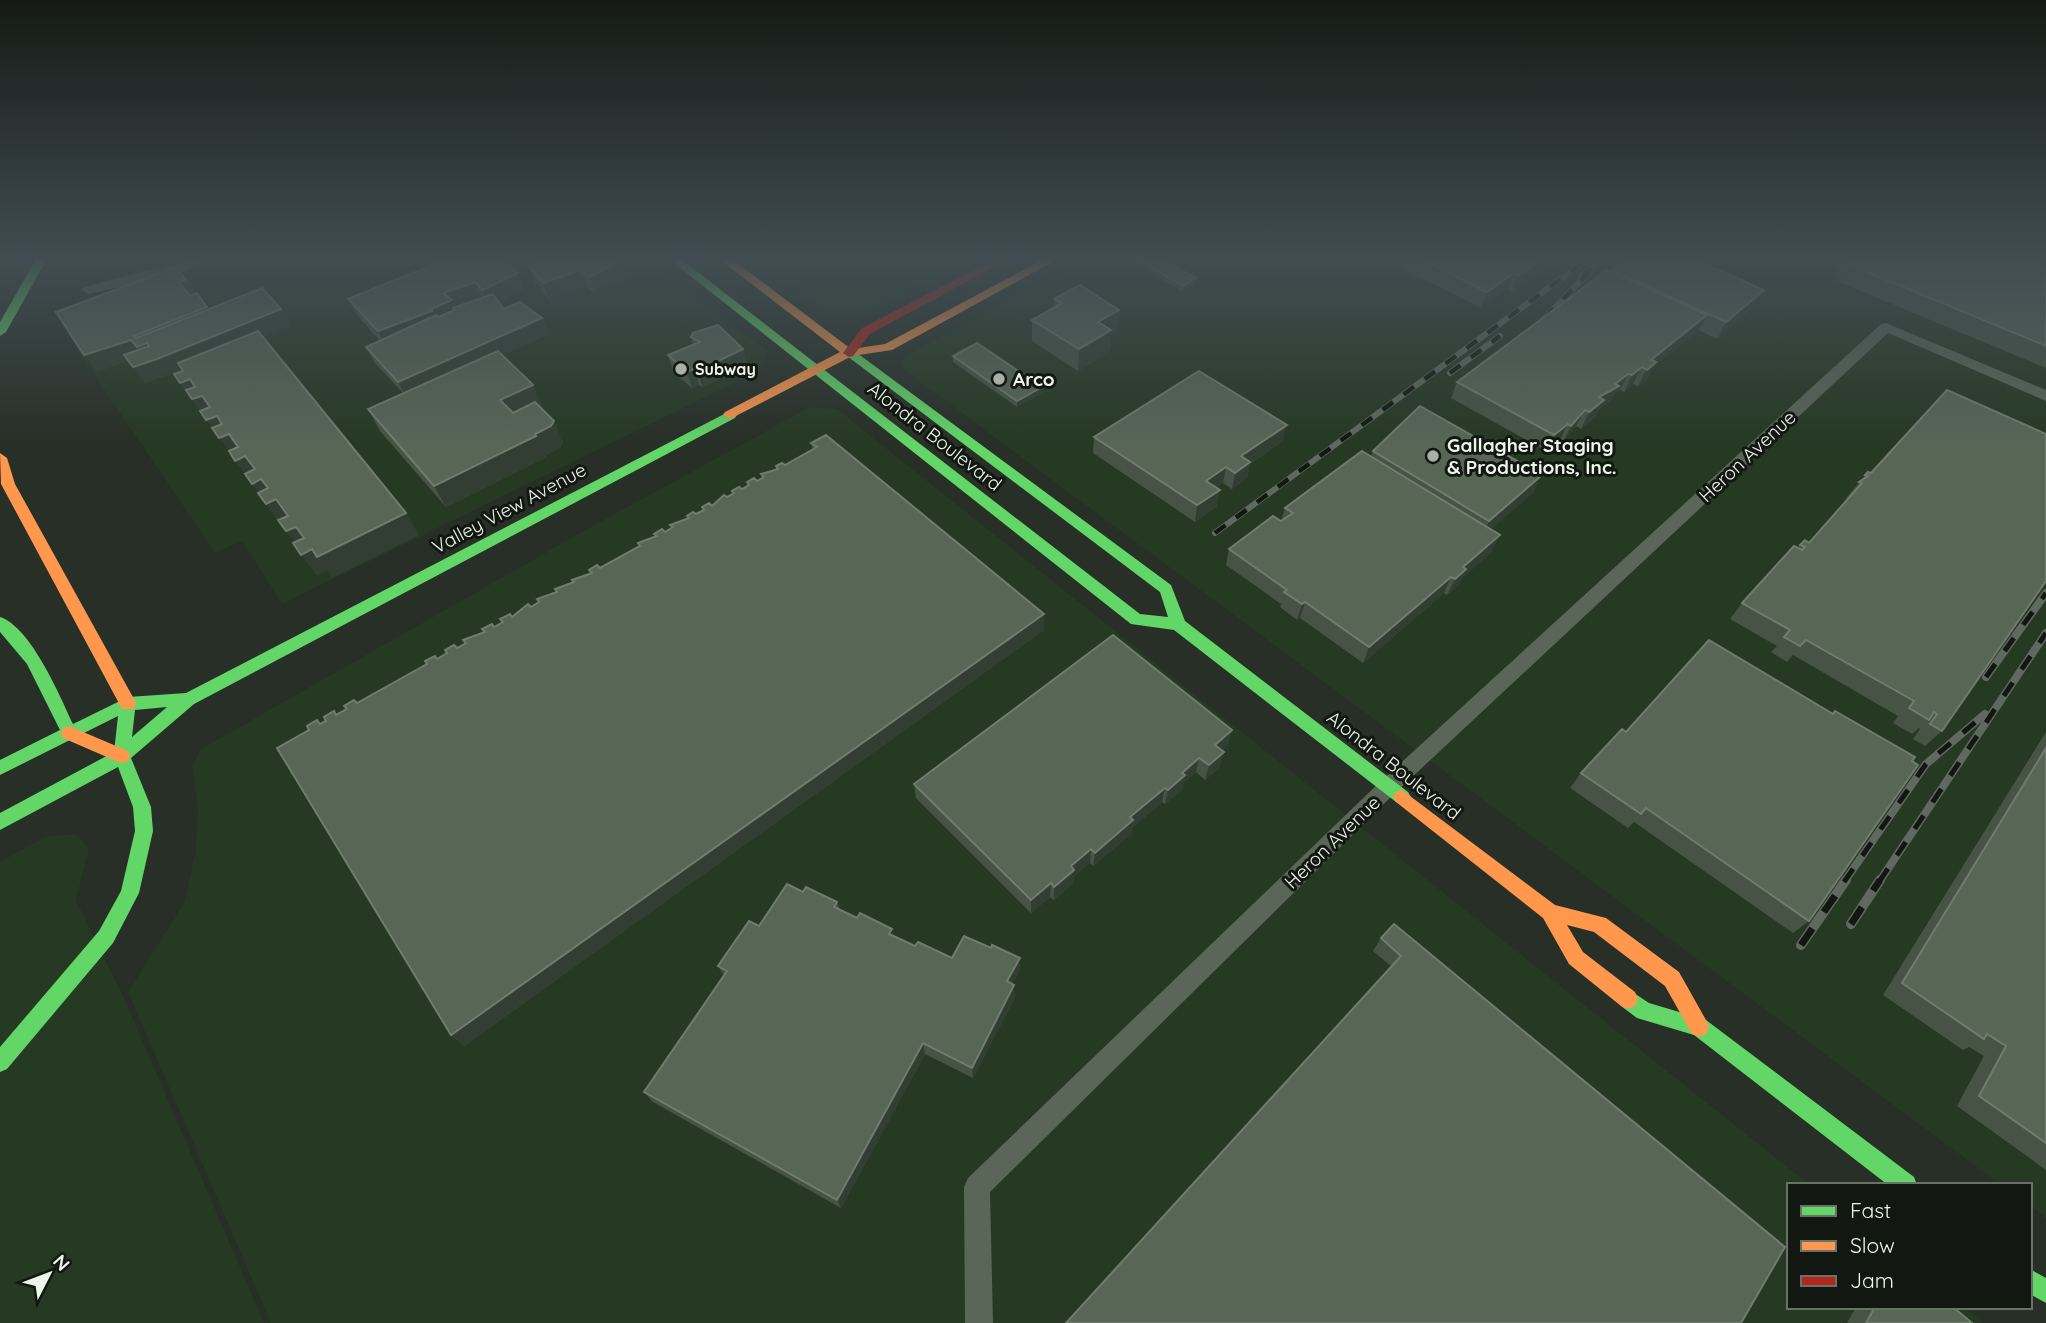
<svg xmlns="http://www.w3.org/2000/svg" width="2046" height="1323" font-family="Quicksand,sans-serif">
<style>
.built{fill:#263923}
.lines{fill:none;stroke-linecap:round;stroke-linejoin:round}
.street{fill:#5a6658;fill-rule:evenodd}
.fast{fill:#63d668;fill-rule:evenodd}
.slow{fill:#ff974d;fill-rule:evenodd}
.jam{fill:#b3261e;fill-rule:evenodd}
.rail-far2-casing{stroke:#60695f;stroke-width:6}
.rail-far1-casing{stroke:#60695f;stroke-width:8}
.rail-casing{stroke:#60695f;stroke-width:10}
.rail-far2{stroke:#121811;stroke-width:4.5;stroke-dasharray:13;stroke-linecap:butt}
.rail-far1{stroke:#121811;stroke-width:5;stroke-dasharray:16;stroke-linecap:butt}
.rail{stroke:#121811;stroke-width:7;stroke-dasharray:20;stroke-linecap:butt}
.wall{fill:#475445}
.shaded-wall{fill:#323e31}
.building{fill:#586656;stroke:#707c6e;stroke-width:2}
.poi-dot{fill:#a8b0a6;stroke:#121811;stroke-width:2.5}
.labels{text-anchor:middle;stroke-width:6;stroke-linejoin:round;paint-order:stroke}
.far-poi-label{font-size:16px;font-weight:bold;fill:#edf6eb;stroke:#121811;text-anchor:start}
.poi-label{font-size:19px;font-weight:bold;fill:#edf6eb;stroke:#121811;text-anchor:start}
.street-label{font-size:19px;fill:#edf6eb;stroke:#121811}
</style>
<rect width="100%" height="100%" fill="#272f26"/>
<!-- built -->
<g class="built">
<polygon points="167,259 649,259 716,312 676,331 716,313 768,351 761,370 282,604 242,541 215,553 62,327 184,282"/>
<polygon points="756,259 976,259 857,317 833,315"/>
<polygon points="1085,259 2046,259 2046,1218 2030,1206 2030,1185 2001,1185 904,370 902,363 907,355"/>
<polygon points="810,407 837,409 1810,1185 1789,1185 1789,1307 1964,1307 1983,1323 271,1323 128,992 184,903 195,854 198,810 192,766 201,749 589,528"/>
<polygon points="77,834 89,849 76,900 126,1002 264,1323 0,1323 0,862 47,836"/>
</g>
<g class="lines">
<!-- street -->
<g class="street">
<polygon points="191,259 212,259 185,271 89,294 82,290 84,287"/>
<polygon points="1886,323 2046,390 2046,401 1888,333 1395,793 990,1192 993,1323 965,1323 964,1187 968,1178 1381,781 1881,324"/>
</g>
<!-- fast -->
<g class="fast">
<polygon points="36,259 47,259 6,332 0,336 0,322"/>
<polygon points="669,259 681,259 1140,614 1168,617 1160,592 843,353 849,349 853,350 1171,585 1185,621 1408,792 1411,797 1408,802 1402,804 1396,802 1174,630 1131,624"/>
<path d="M730,411L737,415L735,418L194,704L131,758L151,807L153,831L139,893L113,943L7,1069L0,1072V1047L99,931L121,891L135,831L133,807L118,767L0,830V813L114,752L118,716L0,775V760L60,730L27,664L0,632V617C31,627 60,696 73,724L128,697L186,693ZM167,707L132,737L135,710Z"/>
<polygon points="1628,989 1649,1003 1706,1020 1914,1177 1917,1185 1888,1185 1694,1035 1637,1018 1621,1006 1618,999 1621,992"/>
<polygon points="2030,1269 2046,1278 2046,1303 2030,1294"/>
</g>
<!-- slow -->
<g class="slow">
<polygon points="719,259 732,259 851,349 885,344 1044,259 1058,259 892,350 852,356 730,419 723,415 725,412 840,352"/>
<polygon points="0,453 7,458 15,484 134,699 136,704 134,709 122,709 1,484"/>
<polygon points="69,726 128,751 130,756 128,761 122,763 116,761 63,738 61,733 63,728"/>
<polygon points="1402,790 1555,905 1606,918 1679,972 1706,1020 1709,1027 1706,1034 1699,1037 1692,1034 1665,986 1594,932 1567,925 1583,952 1635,992 1638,999 1635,1006 1628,1009 1621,1006 1569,964 1543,918 1396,802 1393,797 1396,792"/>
</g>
<!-- jam -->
<polygon class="jam" points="995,259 1009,259 870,334 853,356 849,357 843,353 862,328"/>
<defs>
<g id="rail-far2">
<polyline points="2033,259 2046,264"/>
<polyline points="1582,276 1604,259"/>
<polyline points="1545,318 1591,270"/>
<polyline points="1450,373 1500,336"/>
<polyline points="1215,533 1588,259"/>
</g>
<g id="rail-far1">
<polyline points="1986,677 2046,593"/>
<polyline points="1844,882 1926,764 1985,714"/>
<polyline points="1879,882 2046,633"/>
</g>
<g id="rail">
<polyline points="1851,924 1880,880"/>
<polyline points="1801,945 1846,880"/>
</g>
</defs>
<!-- rail-far2 casing -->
<use href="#rail-far2" class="rail-far2-casing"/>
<!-- rail-far1 casing -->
<use href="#rail-far1" class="rail-far1-casing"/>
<!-- rail casing -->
<use href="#rail" class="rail-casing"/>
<!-- rail-far2 -->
<use href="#rail-far2" class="rail-far2"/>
<!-- rail-far1 -->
<use href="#rail-far1" class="rail-far1"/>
<!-- rail -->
<use href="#rail" class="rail"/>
</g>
<!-- wall -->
<g class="wall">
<polygon points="535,259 632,259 633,263 623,268 626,277 595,293 586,286 549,300 535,282 528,266 536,262"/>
<polygon points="811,259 829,259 818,264"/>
<polygon points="1127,259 1163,259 1195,284 1182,291"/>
<polygon points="1384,259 1558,259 1512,292 1508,289 1481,308"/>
<polygon points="1842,259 2029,259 2046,264 2046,368 1839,282 1842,277 1836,274 1839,270 1836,268"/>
<polygon points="521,269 516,272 524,289 499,302 504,309 542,318 549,334 502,355 542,406 540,407 563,442 560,448 545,455 546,457 446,507 380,431 368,409 403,393 375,363 366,347 380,341 357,315 348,299"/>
<polygon points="1612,270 1754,306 1717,339 1699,330 1653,367 1647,379 1638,386 1633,384 1624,392 1620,390 1614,394 1610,402 1600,408 1596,416 1581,429 1576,426 1563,442 1560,440 1546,451 1451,398 1457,382"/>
<polygon points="1054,299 1119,310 1118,331 1111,335 1110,352 1078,371 1032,341 1032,320 1054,308"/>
<polygon points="691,337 743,349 747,365 702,387 699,385 692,388 673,372 668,355 693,345"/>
<polygon points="953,356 1042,393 1017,407 953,362"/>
<polygon points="1094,437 1283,441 1250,464 1247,478 1232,489 1223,483 1217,488 1217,506 1195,522 1093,453"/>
<polygon points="811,443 1044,614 1044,630 464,1046 451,1035 320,724 447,653 445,650 457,648 484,632 482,629 494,627 539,602 537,599 556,592 555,589 573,583 572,580 591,573 589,570 600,568 639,546 638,543 655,537 654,534 665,532 672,528 670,525 688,519 687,516 696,514 703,511 702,507 712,506 732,494 732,491 742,489 748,486 747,482 757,481 762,478 761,474 776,469 776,466 785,465 813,450"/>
<polygon points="1373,451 1534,492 1490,529 1492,551 1462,578 1458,585 1447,595 1444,593 1363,663 1300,618 1297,620 1280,607 1281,604 1226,565 1229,549 1281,521 1285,508 1371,457"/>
<polygon points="1868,472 1942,731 1925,746 1913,739 1920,729 1919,728 1912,734 1893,723 1898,716 1793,655 1787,662 1771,652 1777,646 1730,619 1742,603 1805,540 1809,543 1848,499 1846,498"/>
<polygon points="1622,729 1809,921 1793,933 1634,822 1628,828 1570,788 1581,773"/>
<polygon points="1232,730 1228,745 1222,750 1220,767 1205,780 1196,772 1183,784 1182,790 1165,804 1162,802 1132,828 1131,834 1093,866 1090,863 1074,876 1073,883 1054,900 1050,897 1031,913 916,798 914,784"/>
<polygon points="2046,732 2046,1170 1957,1106 1984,1056 1969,1047 1963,1050 1883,995"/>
<polygon points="803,892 837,902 840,909 894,936 915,946 952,958 991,948 1020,958 1020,970 1012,984 1015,997 973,1078 925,1054 841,1208 653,1102 644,1092 724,976 718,966 759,926"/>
<polygon points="1394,924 1741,1323 1392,967 1373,951 1381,938"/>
<polygon points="1856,1307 1953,1307 1972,1323 1847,1323"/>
</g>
<!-- shaded-wall -->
<g class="shaded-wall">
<polygon points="503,259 517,259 521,269 507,277 501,261"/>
<polygon points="615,259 632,259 633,263 623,268 626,277 595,293 589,277"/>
<polygon points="817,259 829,259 818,264"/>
<polygon points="1542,259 1558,259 1512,292 1519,275"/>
<polygon points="580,270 586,286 549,300 543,283"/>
<polygon points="518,273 524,289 490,306 483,290"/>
<polygon points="1514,273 1508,289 1481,308 1487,292"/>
<polygon points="1196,278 1195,284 1182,291 1183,286"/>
<polygon points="186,280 197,296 190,298 179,282"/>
<polygon points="475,282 482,298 453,308 457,317 386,348 378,331 431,309 444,293"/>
<polygon points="1764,290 1754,306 1717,339 1726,322"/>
<polygon points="207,307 218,323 281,309 291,326 169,375 145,383 133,367 143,356 97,372 84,355"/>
<polygon points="1119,310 1118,331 1111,335 1110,352 1078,371 1079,349 1098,322"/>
<polygon points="1707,315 1698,332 1653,367 1647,379 1638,386 1651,360"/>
<polygon points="542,318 549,334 407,398 398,382"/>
<polygon points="743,349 747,365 702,387 698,371"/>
<polygon points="1642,367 1633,384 1624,392 1632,375"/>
<polygon points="695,368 699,385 692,388 687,372"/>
<polygon points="1628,374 1620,390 1614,394 1610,402 1600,408 1596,416 1581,429 1589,412 1599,397"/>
<polygon points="190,379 244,455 235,459 206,420 207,420 180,383"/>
<polygon points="533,385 542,406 510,422 500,400"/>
<polygon points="1042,387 1042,393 1017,407 1017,401"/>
<polygon points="1585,410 1576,426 1563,442 1571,426"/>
<polygon points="554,421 563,442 560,448 545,455 546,457 446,507 434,486 535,434"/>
<polygon points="1568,424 1560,440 1546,451 1554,435"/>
<polygon points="1287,425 1283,441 1250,464 1247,478 1232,489 1235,473 1241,456"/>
<polygon points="245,456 261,478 251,482 235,461"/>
<polygon points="1226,467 1223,483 1204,497 1206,481"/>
<polygon points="1542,475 1534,492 1482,537 1489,521"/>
<polygon points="261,479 292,520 281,525 252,484"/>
<polygon points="1220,490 1217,506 1195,522 1197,505"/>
<polygon points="406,513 419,535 332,578 327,570 317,576 301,555"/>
<polygon points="296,527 311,548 301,552 286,531"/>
<polygon points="1500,535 1492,551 1462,578 1458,585 1447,595 1455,579 1463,567"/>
<polygon points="1451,577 1444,593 1363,663 1369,647"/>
<polygon points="1305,602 1300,618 1297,620 1302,604"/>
<polygon points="1044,614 1044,630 464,1046 451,1035"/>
<polygon points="1232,730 1228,745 1211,760 1215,745"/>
<polygon points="1224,752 1220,767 1205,780 1209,765"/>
<polygon points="1199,758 1196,772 1183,784 1182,790 1165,804 1168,790 1182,773"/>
<polygon points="1165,788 1162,802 1132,828 1131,834 1093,866 1095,853 1130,817"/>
<polygon points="1091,849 1090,863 1074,876 1073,883 1054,900 1054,887 1071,866"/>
<polygon points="1051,883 1050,897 1031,913 1031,900"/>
<polygon points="1020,958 1020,970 1008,993 1007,981"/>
<polygon points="1014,985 1015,997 973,1078 972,1068"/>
<polygon points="923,1043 925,1054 841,1208 837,1200"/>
</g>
<!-- building -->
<g class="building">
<polygon points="447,259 503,259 501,261 518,273 483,290 475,282 444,293 452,300 431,309 432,311 378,331 348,299"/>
<polygon points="543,259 620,259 621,261 589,277 580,270 543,283 528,266"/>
<polygon points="1137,259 1163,259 1196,278 1183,286"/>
<polygon points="1421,259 1542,259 1519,275 1514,273 1487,292"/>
<polygon points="1627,259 1694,259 1764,290 1726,322 1612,270"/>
<polygon points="1850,259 2029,259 2046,264 2046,346 1850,265 1855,261"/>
<polygon points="176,267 186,280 179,282 190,296 197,293 207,307 134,336 136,338 262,288 281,309 157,359 133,367 124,355 149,346 147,343 137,347 131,340 84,355 56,312"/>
<polygon points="1607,270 1707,315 1651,360 1656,362 1647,370 1642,367 1632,375 1628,374 1615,384 1619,386 1599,397 1604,400 1589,412 1585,410 1571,426 1568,424 1554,435 1457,382"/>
<polygon points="1080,285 1119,310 1098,322 1111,330 1079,349 1032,320 1062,303 1054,299"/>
<polygon points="493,294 504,309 520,302 542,318 398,382 366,347 436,315 438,317 455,310 453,308"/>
<polygon points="718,325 743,349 698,371 695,368 687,372 668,355 700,342 691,337 693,333"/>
<polygon points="258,331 406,513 317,557 312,549 301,555 293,543 304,538 296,527 286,531 278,520 288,516 276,499 266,504 258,493 268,488 261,479 252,484 245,474 255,469 245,456 235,461 229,451 238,447 229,434 219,438 212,428 222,424 217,416 206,420 200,411 210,407 202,396 192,399 186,390 195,387 190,379 180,383 174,374 183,371 178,363"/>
<polygon points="977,343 1042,387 1017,401 953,356"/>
<polygon points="498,351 533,385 500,400 513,413 535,402 554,421 551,426 535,434 536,436 434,486 368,409"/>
<polygon points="1199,371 1287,425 1241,456 1250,462 1235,473 1226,467 1206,481 1220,490 1197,505 1094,437"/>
<polygon points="1947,390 2046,434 2046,581 1942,731 1930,724 1937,714 1934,712 1929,720 1909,708 1914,701 1806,640 1800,646 1784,637 1790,630 1742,603 1794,546 1802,550 1805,547 1800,545 1805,540 1809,543 1862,483 1859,482 1868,476 1865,475 1868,472 1871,473"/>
<polygon points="1420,406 1542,475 1489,521 1373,451"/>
<polygon points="826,435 1044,614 451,1035 277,748 309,730 307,726 317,720 320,724 326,721 324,717 334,711 336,715 347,709 344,706 354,700 357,703 427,664 425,661 435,656 437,659 447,653 445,650 454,645 457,648 466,643 463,640 485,632 482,629 492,624 494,627 503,622 500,619 510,614 512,617 528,604 531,607 539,602 537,599 557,592 555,589 574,582 572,580 592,573 589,570 597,565 600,568 640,546 638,543 657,536 654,534 662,529 665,532 673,527 670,525 689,518 687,516 693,512 696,514 704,510 702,507 709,503 712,506 724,495 727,497 734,493 732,491 739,487 742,489 749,485 747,482 754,478 757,481 764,477 761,474 778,469 776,466 782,463 785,465 817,447 811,443"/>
<polygon points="1362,451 1500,535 1463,567 1466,569 1455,579 1451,577 1369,647 1305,602 1302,604 1284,592 1287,590 1229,549 1273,516 1281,521 1293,513 1285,508"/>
<polygon points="1113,635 1232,730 1215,745 1224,752 1209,765 1199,758 1182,773 1185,775 1168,790 1165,788 1130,817 1133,820 1095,853 1091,849 1071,866 1074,870 1054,887 1051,883 1031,900 914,784"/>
<polygon points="1709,640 1833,714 1835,711 1915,757 1912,761 1918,765 1809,921 1646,808 1641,814 1581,773 1622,729 1626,732"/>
<polygon points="2046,748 2046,1143 1979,1096 2006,1046 1987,1034 1984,1039 1902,983"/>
<polygon points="787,884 803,892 806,887 837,902 834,907 857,918 860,913 892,929 889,934 915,946 918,942 952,958 964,936 991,948 992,945 1020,958 1007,981 1014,985 972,1068 923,1043 837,1200 644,1092 727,971 718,966 749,921 759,926"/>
<polygon points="1394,924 1785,1247 1741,1323 1066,1323 1401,956 1381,938"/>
<polygon points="1875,1307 1953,1307 1972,1323 1866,1323"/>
</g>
<!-- sky -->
<linearGradient id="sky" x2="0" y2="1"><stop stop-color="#151a15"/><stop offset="0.58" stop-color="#414d52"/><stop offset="1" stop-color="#414d52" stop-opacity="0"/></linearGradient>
<rect width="2046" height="445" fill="url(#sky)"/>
<!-- markers -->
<g class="poi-dot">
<circle cx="681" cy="369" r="7"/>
<circle cx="999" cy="379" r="7"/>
<circle cx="1433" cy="456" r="7"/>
</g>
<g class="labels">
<!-- far-poi labels -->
<g class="far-poi-label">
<text x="695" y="375">Subway</text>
</g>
<!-- poi labels -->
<g class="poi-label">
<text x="1013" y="386">Arco</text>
<text x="1447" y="452">Gallagher Staging<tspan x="1447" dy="22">&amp; Productions, Inc.</tspan></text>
</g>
<!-- street labels -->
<g class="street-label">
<text transform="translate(935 436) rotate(38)" y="7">Alondra Boulevard</text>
<text transform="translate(1747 456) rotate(-43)" y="7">Heron Avenue</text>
<text transform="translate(509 508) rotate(-28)" y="7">Valley View Avenue</text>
<text transform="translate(1394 765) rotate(38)" y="7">Alondra Boulevard</text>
<text transform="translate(1332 842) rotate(-44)" y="7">Heron Avenue</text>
</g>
</g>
<!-- legend -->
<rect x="1787" y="1183" width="245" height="126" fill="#121811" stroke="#6a7168" stroke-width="2"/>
<rect x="1801" y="1206" width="35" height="10" fill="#63d668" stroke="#6a7168" stroke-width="2"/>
<text x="1850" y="1218" font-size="21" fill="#edf6eb">Fast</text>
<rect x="1801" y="1241" width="35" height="10" fill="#ff974d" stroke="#6a7168" stroke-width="2"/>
<text x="1850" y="1253" font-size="21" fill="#edf6eb">Slow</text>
<rect x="1801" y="1276" width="35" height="10" fill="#b3261e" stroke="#6a7168" stroke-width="2"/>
<text x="1850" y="1288" font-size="21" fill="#edf6eb">Jam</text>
<!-- north arrow -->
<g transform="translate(49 1274) rotate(48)" stroke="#121811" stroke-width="5" paint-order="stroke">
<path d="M0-5L12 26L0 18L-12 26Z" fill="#edf6eb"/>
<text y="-10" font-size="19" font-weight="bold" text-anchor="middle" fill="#edf6eb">N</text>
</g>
</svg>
